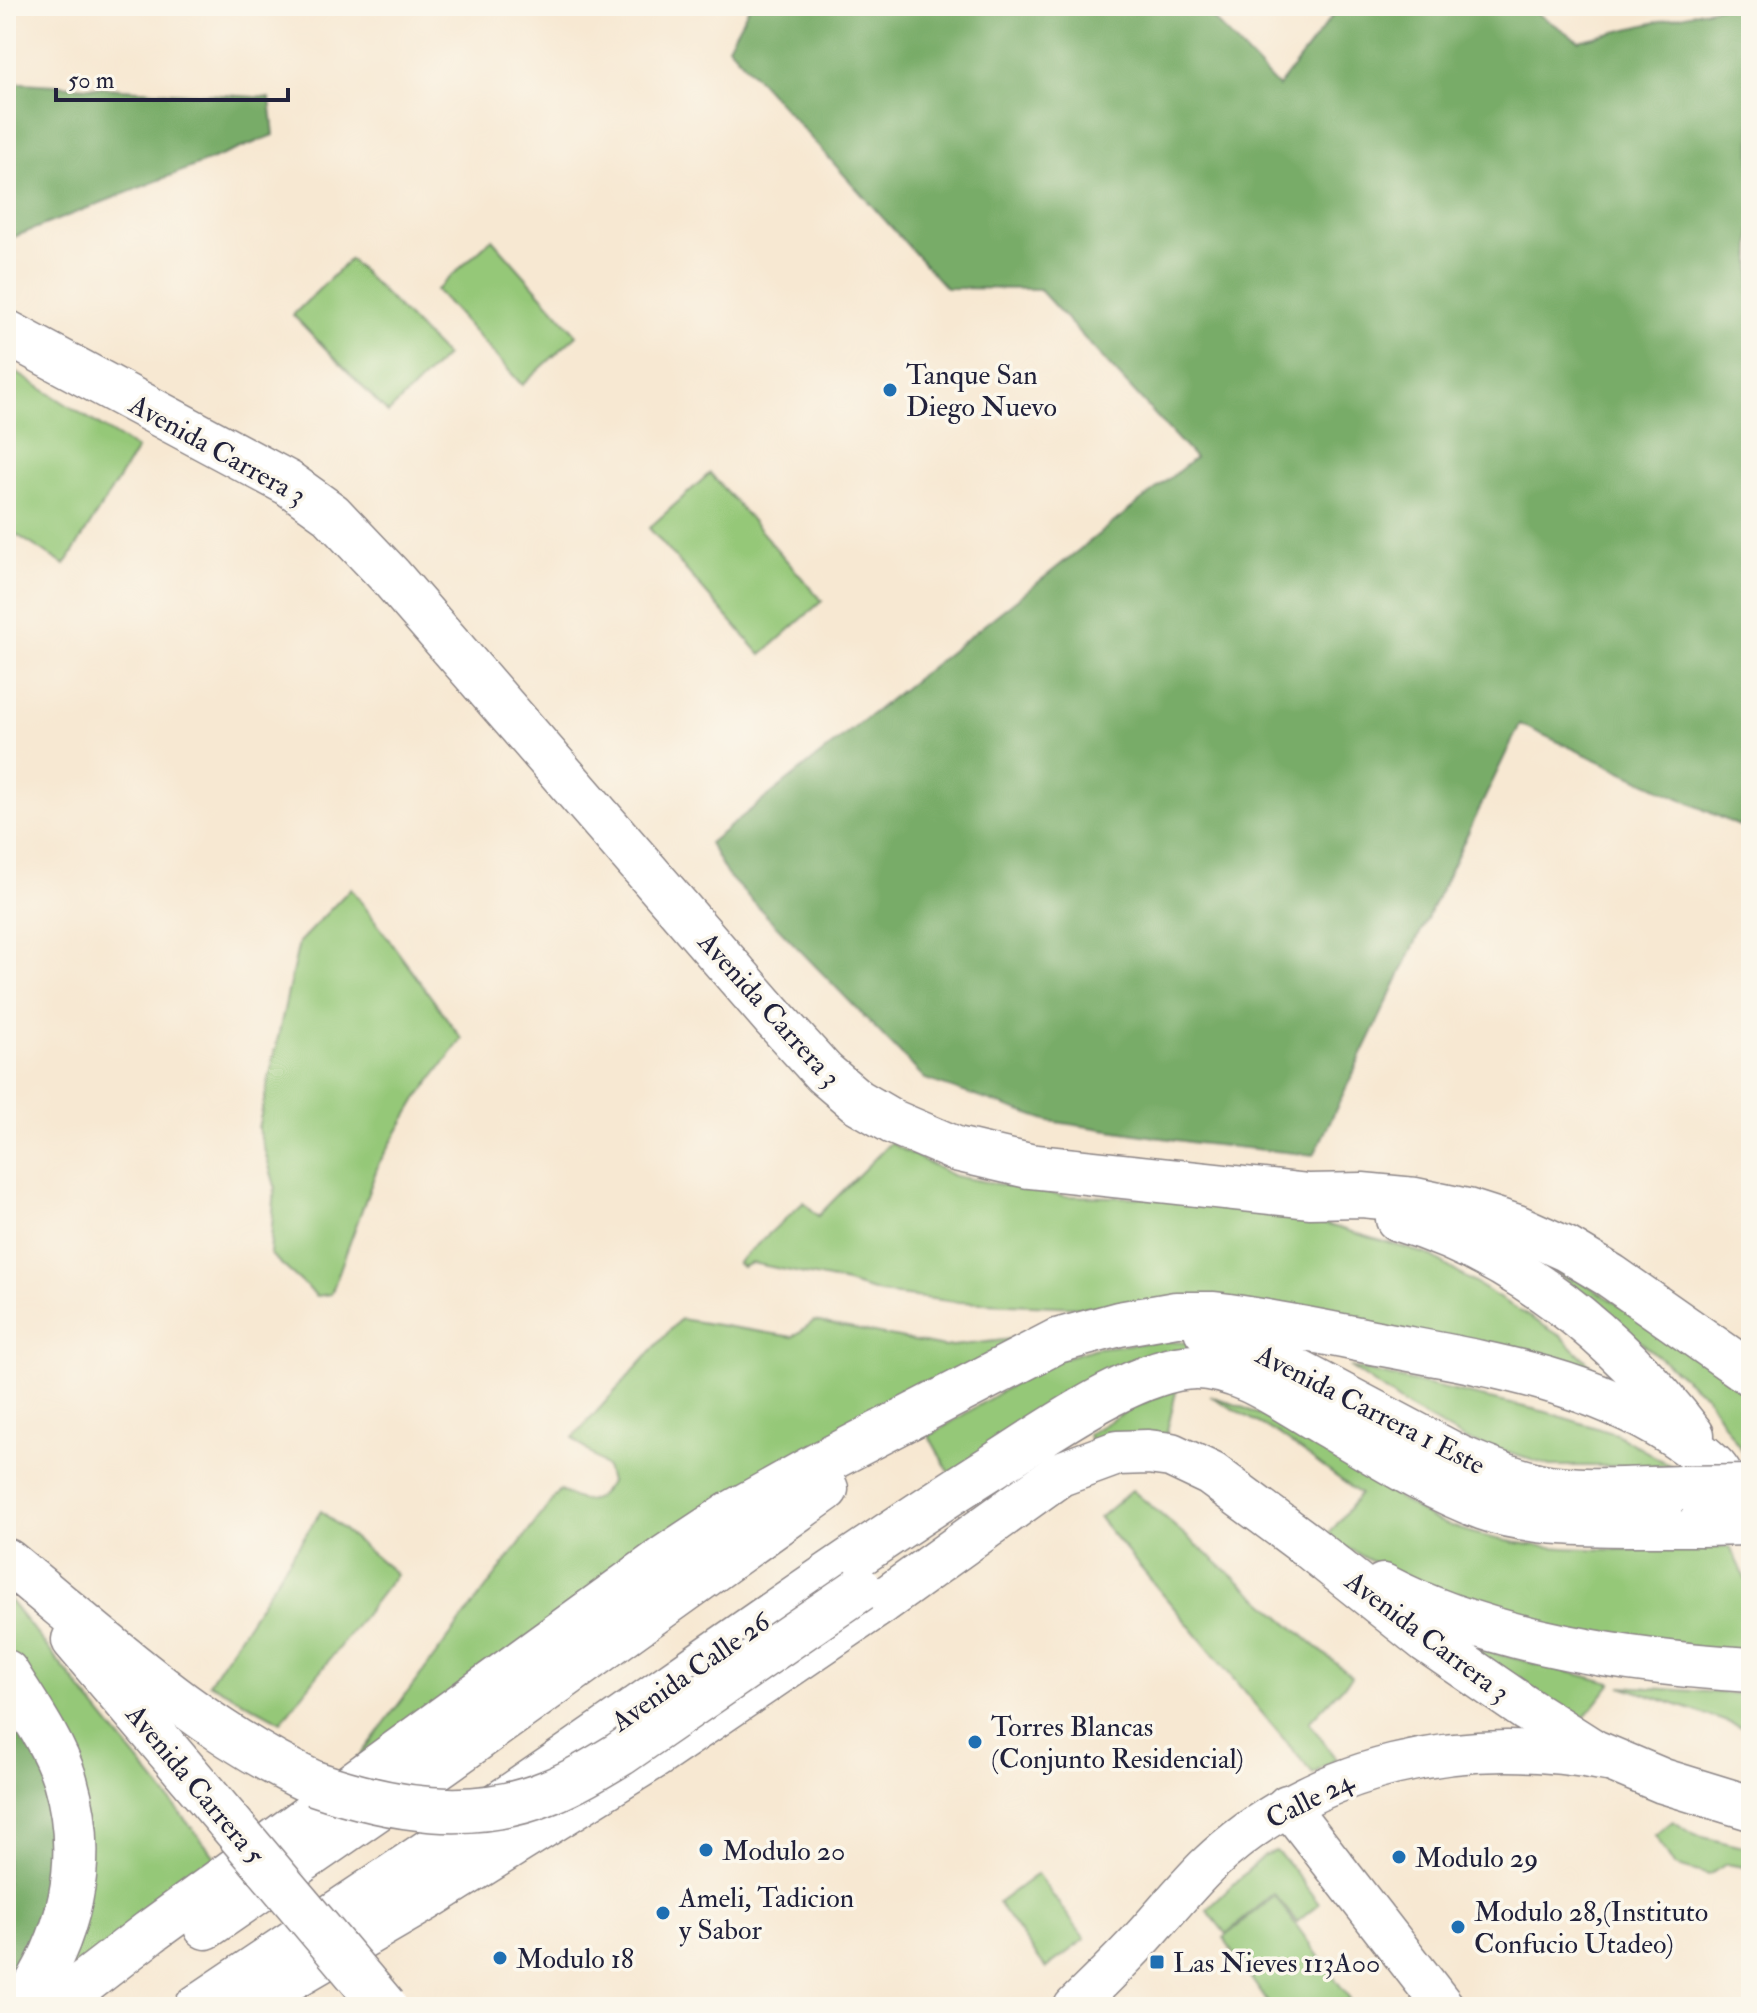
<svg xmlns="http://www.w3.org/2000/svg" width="1757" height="2013" font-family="'IM FELL Double Pica',serif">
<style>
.green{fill:#95c878;stroke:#5c755a;stroke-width:2}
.forest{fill:#78ac68;stroke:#4d6752;stroke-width:2}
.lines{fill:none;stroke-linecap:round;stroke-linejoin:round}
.minor-casing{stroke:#8c8586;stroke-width:43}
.major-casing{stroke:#8c8586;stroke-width:47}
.minor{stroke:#fff;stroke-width:40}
.major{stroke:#fff;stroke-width:44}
.major-bridge-casing{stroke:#8c8586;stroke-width:47;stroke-linecap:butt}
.major-bridge{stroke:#fff;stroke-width:44}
.poi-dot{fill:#1f6fb2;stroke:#fbf7ec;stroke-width:3}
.labels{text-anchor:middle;stroke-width:7;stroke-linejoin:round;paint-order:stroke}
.poi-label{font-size:28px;fill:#22223b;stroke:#fbf7ec;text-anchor:start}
.street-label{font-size:28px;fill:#22223b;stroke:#fbf7ec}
</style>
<rect width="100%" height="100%" fill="#fbf7ec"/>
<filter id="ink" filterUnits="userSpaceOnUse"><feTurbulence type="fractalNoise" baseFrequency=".0125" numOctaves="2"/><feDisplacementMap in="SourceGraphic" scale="16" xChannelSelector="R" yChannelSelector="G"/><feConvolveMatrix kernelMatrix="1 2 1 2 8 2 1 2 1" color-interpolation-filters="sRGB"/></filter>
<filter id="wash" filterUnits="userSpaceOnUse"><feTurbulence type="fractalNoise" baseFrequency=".006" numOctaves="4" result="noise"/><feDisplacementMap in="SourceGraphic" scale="32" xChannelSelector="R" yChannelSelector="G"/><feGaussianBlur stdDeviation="1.8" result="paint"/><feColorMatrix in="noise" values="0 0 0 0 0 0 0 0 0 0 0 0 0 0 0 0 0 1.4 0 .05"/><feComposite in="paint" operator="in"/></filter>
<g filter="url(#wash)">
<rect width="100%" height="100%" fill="#f7e8d2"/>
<!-- green -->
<g class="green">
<polygon points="492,239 577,335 522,385 436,290"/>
<polygon points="350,259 446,356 388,413 293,315"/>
<polygon points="6,366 137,449 65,565 6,528"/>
<polygon points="710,473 822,601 761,655 649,528"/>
<polygon points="351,888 462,1039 417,1099 379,1163 331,1294 317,1296 270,1254 275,1186 258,1128 299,942"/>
<polygon points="890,1143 954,1176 1064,1196 1172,1198 1288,1213 1429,1255 1562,1337 1607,1381 1222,1302 1082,1307 958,1302 880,1293 843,1282 752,1263 742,1267 737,1263 804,1202 818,1216"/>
<polygon points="1523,1244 1751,1388 1751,1454 1744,1454 1706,1396"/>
<path d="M680,1319L793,1337L814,1321L944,1347L1021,1338L352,1766L560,1490C582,1504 596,1507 610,1482L606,1467L573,1438Z"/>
<polygon points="1161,1341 1203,1344 954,1481 929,1436 1047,1363 1096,1348"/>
<polygon points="1350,1367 1546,1412 1616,1434 1671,1466 1551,1466 1466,1440 1409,1408"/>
<polygon points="1177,1388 1166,1435 1090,1441 1088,1434 1132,1408"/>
<path d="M1210,1396C1276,1414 1333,1459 1392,1494C1406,1502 1420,1513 1434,1519C1526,1560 1633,1548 1730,1547L1751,1591V1657L1574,1640L1382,1567L1327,1537L1360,1494L1278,1434Z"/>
<polygon points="1132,1490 1352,1677 1309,1722 1336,1759 1313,1774 1099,1518"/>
<polygon points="321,1511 396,1574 281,1722 209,1683"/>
<polygon points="6,1596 220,1863 38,2006 65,1748 6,1650"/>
<polygon points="1466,1646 1612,1683 1579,1725"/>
<polygon points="1621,1686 1751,1695 1751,1730"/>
<polygon points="1673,1821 1695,1835 1751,1849 1751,1868 1726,1864 1709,1875 1674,1865 1655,1835"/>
<polygon points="1276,1851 1289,1864 1319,1904 1297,1922 1274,1894 1226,1934 1207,1910 1264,1855"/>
<polygon points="1037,1874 1085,1939 1046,1968 998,1903"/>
<polygon points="1275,1896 1350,1999 1339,2007 1271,2007 1223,1938"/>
</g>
<!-- forest -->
<g class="forest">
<polygon points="750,6 1201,6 1278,87 1340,6 1526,6 1579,41 1722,6 1733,6 1751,18 1751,812 1739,826 1520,724 1314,1155 1196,1143 1049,1121 925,1079 727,875 709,843 1195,458 1039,289 946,288 728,46"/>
<polygon points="6,82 270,98 274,135 6,240"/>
<polygon points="6,1699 47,1777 59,1853 42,1931 6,1994"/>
</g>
</g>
<g filter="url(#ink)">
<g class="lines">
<defs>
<g id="minor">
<polyline points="1287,1805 1444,2007"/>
<path d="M1074,2007C1097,1984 1120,1962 1142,1938C1164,1914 1184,1889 1207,1866C1314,1764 1464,1733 1607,1761"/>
</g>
<g id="major">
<polyline points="6,332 288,483 331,514 390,576 774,1018 824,1073 857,1101 893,1122 956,1149 1029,1166 1309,1196 1362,1195 1415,1200 1467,1211 1517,1227 1566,1249 1611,1276 1751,1374"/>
<path d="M1398,1219C1518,1255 1617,1337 1692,1435"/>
<path d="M1206,1330L1251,1347L1460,1458C1485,1468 1510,1479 1537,1485C1583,1494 1634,1489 1681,1488"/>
<path d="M7,1561C104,1640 199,1730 314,1783"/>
<path d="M1383,1586C1489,1642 1633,1663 1751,1670"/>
<polyline points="74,1640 228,1821"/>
<path d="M6,1672C27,1706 53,1742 65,1780C89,1861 70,1939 22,2007"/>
<polyline points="206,1927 442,1764 826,1489"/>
<path d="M53,2007L150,1932L667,1556L732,1513L816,1466L1057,1341L1119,1324L1176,1314H1214C1271,1321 1327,1333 1383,1344C1482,1363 1585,1378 1672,1434C1687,1444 1703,1455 1715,1468C1726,1481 1733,1501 1741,1517"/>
<path d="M197,2007C324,1921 453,1837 579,1749C717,1653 853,1555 995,1465C1046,1433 1137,1367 1196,1367C1238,1367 1281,1398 1315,1418C1369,1449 1425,1486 1484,1508C1541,1529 1638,1523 1700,1524"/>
<polyline points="241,2007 424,1900 655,1756 883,1601 1060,1474 1117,1453 1148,1452 1171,1455 1211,1474 1307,1545 1426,1640 1528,1710 1594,1752 1663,1781 1751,1808"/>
</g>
</defs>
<!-- minor casing -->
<use href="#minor" class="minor-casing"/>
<!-- major casing -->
<use href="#major" class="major-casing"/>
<!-- minor -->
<use href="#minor" class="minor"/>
<!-- major -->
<use href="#major" class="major"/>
<defs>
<g id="major-bridge">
<polyline points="1681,1488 1751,1487"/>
<polyline points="1700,1524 1751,1523"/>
<path d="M314,1783C390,1809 472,1824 549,1792C574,1782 597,1768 620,1754L860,1589"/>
<polyline points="228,1821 385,2007"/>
</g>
</defs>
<!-- major-bridge casing -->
<use href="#major-bridge" class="major-bridge-casing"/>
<!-- major-bridge -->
<use href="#major-bridge" class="major-bridge"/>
</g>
</g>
<!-- markers -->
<g class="poi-dot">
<circle cx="890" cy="390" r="8"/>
<circle cx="975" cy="1742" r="8"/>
<circle cx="706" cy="1850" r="8"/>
<circle cx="1399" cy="1857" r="8"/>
<circle cx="663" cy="1913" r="8"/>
<circle cx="1458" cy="1927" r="8"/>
<circle cx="500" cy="1958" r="8"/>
<rect x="1149" y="1954" width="16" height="16" rx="4"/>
</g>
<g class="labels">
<!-- poi labels -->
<g class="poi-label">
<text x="906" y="384">Tanque San<tspan x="906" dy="32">Diego Nuevo</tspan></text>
<text x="991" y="1736">Torres Blancas<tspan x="991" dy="32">(Conjunto Residencial)</tspan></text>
<text x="722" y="1860">Modulo 20</text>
<text x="1415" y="1867">Modulo 29</text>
<text x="679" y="1907">Ameli, Tadicion<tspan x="679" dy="32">y Sabor</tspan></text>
<text x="1474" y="1921">Modulo 28,(Instituto<tspan x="1474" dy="32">Confucio Utadeo)</tspan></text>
<text x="516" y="1968">Modulo 18</text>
<text x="1173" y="1972">Las Nieves 113A00</text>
</g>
<!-- street labels -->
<g class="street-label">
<text transform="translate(218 449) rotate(29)" y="10">Avenida Carrera 3</text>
<text transform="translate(770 1009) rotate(48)" y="10">Avenida Carrera 3</text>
<text transform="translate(1371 1409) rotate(27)" y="10">Avenida Carrera 1 Este</text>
<text transform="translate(1428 1636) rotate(37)" y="10">Avenida Carrera 3</text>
<text transform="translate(690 1671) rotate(-35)" y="10">Avenida Calle 26</text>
<text transform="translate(196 1784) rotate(50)" y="10">Avenida Carrera 5</text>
<text transform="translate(1309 1799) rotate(-27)" y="10">Calle 24</text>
</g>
</g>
<!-- margin -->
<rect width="1757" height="2013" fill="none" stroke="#fbf7ec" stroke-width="32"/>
<!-- scale -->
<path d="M56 88v12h232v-12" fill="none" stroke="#22223b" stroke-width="4"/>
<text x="68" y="88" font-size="24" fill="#22223b" stroke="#fbf7ec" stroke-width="6" paint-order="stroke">50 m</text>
</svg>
